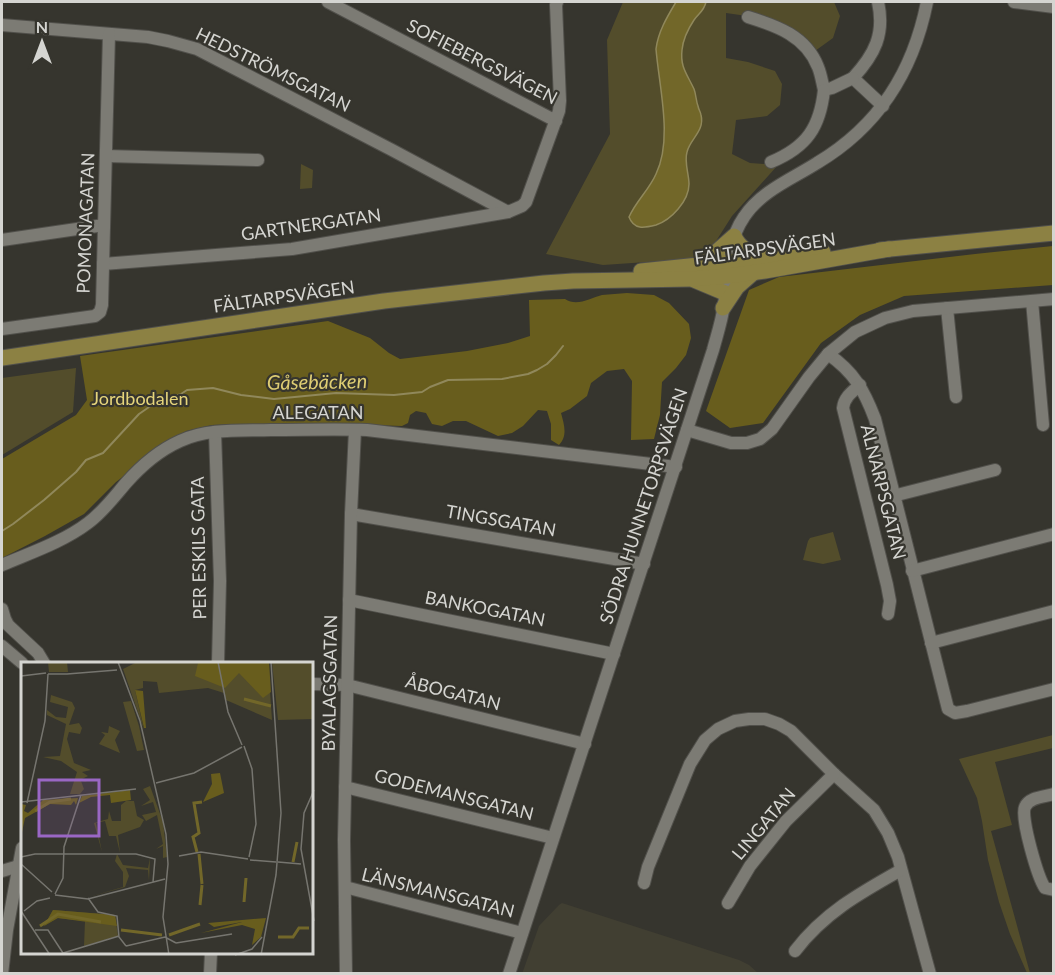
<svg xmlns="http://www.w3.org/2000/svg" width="1055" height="975" font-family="Lato,sans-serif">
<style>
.built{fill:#413f32}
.green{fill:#534d2b}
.forest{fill:#685d1d}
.water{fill:#726729;stroke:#90885b;stroke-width:1.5}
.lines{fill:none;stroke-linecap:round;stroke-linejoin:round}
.stream{stroke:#90885b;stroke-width:2}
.minor-casing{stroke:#51504b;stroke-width:14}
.major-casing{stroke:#51504b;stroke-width:17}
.minor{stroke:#7c7b74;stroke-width:12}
.major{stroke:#8c8143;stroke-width:15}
.labels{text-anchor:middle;stroke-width:4.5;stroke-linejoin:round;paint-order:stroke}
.street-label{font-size:18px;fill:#d5d5d1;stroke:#36352e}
.park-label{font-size:18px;fill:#e6d57b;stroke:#36352e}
.water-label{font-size:20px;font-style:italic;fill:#decd73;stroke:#36352e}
.inset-river{fill:none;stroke:#726729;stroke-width:3}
.inset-road{fill:none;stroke:#76756f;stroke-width:1.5}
.view{fill:#9a67c5;fill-opacity:0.15;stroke:#9a67c5;stroke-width:3}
.inset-edge{fill:none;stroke:#d5d5d1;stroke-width:3}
</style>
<rect width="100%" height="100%" fill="#36352e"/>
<!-- built -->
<polygon class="built" points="562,903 739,960 749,965 758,973 522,974 539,926 559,905"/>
<!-- green -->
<g class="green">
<polygon points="623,2 834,2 840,16 833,38 815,51 761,18 726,13 726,58 748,62 775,71 782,84 780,105 767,116 736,120 732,154 750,163 778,165 732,216 711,249 691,259 603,265 546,254 610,134 607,40"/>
<polygon points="301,164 313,170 312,188 300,189"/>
<polygon points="76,368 73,412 2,455 2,378"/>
<polygon points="833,532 841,560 823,564 803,560 808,541 810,538"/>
<polygon points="1053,735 1053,748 995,762 1012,825 991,831 1030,973 1027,973 1010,934 999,902 988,860 982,821 977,798 959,759"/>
</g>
<!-- forest -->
<g class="forest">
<polygon points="1053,246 1053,285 904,296 860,315 821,343 763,423 730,428 706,411 749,290 779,277 975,254"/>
<path d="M627,293L654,295L669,303L689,324L691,338L686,355L676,368L662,382L660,415L654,439L631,440L632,381L624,369L607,371L591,383L587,396L570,409L561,413C564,424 568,436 559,445L551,440V424L547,411L538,410L523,426L512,433L498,436L466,421H453L442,426L432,424L426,413L416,411L410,415L408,423L402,426L340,424H241L212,425L186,431L156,451L116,482L84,514L45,536L2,558V459L76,415L87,400L80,356L328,321L370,338L389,353L400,359L467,351L508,343L530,336L529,300L565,299C577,307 590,298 602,295C610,294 619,294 627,293Z"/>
</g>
<!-- water -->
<path class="water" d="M676,2H706C704,11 699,13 694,20C688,29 683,39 682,50C680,67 687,74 694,89C696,94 696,101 698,106C699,111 700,110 701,115C705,131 690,139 687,152C684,162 689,174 689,184C689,201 671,220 656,225C644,228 634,230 629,217C636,201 649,190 656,174C673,139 659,87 656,49C658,32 667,17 676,2Z"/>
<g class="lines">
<!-- stream -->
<polyline class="stream" points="2,531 13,524 44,500 76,472 86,460 103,453 139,414 152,405 181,394 187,390 213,388 241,395 274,399 336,393 394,395 422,392 430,387 448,380 502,379 528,374 537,370 547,364 556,355 563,346"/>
<defs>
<g id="minor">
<polyline points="328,2 556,121"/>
<path d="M878,2C885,34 875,54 853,78L883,106"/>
<polyline points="1014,2 1054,7"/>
<path d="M748,17C777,26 806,36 818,67C821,74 822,82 824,90L832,88L853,78"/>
<polyline points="2,25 148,37 168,41 197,49 392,150 508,212"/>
<polyline points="106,156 258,160"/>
<path d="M771,162C807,147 820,127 824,90"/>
<polyline points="2,240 104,225"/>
<polyline points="103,264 292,249 508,212 522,206 526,202 559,111 560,101 556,5 557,2"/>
<polyline points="1032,301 1043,425"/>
<polyline points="947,308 956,397"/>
<polyline points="2,329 95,316 100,312 102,305 109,34"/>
<path d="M828,354C854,372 864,390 875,419L948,709L955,713L967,711L1054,689"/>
<path d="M860,385C853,391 844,397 843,408L887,585L890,601L888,614"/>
<polyline points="687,430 731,443 747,443 760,439 772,429 809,377 828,354 855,332 885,318 913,311 1054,299"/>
<polyline points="215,432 220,581 218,663"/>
<polyline points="893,496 995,470"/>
<polyline points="351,514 644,564"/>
<path d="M2,565C30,553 63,542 88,523C103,512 114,497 126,483C141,466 160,450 180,441C208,428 241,431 271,430C303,430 335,429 367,430L676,467"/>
<polyline points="912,571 1054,534"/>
<polyline points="349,600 614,654"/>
<polyline points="2,609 5,619 8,625 38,653 44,663"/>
<polyline points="931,643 1054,611"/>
<polyline points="2,646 22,663"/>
<polyline points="312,684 347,685 585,744"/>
<polyline points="345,787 553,838"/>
<path d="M1054,794C1044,797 1029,797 1025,807C1020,817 1038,878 1045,888L1054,890"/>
<polyline points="2,871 22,865"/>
<polyline points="644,883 648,867 690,764 705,740 718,729 735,721 749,719 765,719 779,724 791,731 834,774 874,810 888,833 898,857 930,974"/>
<polyline points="345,887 522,933"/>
<polyline points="728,903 750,866 786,821 834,774"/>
<path d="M795,951C824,913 860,893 901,870"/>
<polyline points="2,974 7,930 22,848"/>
<polyline points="210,974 211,952"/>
<polyline points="346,974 344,840 351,514 355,430"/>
<path d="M509,974L713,350C717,335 722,320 724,305C728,275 726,243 744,217C761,191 792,179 817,163C879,126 913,72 927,2"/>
</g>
<g id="major">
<polyline points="880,250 1054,233"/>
<path d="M699,265L708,259L734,236C740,249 750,253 764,258"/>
<polyline points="641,271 823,252"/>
<polyline points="694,280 725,293"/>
<polyline points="723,308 737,287 753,273"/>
<polyline points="2,358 384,301 544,283 573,281 692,279 727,276 765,271 889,249"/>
</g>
</defs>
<!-- minor casing -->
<use href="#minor" class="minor-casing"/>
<!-- major casing -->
<use href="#major" class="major-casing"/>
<!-- minor -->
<use href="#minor" class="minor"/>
<!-- major -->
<use href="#major" class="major"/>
</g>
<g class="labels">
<!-- street labels -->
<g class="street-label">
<text transform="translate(482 62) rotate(27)" y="6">SOFIEBERGSVÄGEN</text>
<text transform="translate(273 70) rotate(26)" y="6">HEDSTRÖMSGATAN</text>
<text transform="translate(86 223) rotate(-88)" y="6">POMONAGATAN</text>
<text transform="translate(311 225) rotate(-8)" y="6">GARTNERGATAN</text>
<text transform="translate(765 249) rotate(-8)" y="6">FÄLTARPSVÄGEN</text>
<text transform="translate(284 297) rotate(-8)" y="6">FÄLTARPSVÄGEN</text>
<text x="318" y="419">ALEGATAN</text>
<text transform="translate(883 492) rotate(76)" y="6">ALNARPSGATAN</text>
<text transform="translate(644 506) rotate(-72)" y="6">SÖDRA HUNNETORPSVÄGEN</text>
<text transform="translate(501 521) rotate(10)" y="6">TINGSGATAN</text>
<text transform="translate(199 548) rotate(-91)" y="6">PER ESKILS GATA</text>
<text transform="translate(485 609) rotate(11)" y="6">BANKOGATAN</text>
<text transform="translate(330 683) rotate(-89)" y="6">BYALAGSGATAN</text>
<text transform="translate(453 693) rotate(14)" y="6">ÅBOGATAN</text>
<text transform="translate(454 795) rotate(14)" y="6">GODEMANSGATAN</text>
<text transform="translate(764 824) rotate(-50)" y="6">LINGATAN</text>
<text transform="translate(438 893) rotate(14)" y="6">LÄNSMANSGATAN</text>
</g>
<!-- park labels -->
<g class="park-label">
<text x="140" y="405">Jordbodalen</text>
</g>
<!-- water labels -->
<g class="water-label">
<text transform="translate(317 382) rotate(-1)" y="7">Gåsebäcken</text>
</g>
</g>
<!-- overview -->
<g transform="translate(21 662)">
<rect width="292" height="292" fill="#36352e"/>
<path d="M27,0H46L47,10H28ZM116,0H247L251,58L205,38L203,31L187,26L138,31L136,20L122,19V26L114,28L123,68L102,7ZM251,0H292V57L257,58ZM30,33L51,40L54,46L48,63L58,61L61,66L59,72L48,70L46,77L53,101L70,108L61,110L67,114L61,117L66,120L60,119L63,127L59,132H49L56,110L40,99L22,95L39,94L45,62L26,53V48L35,55L45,56L47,45L29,40ZM110,39L118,64L123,88L116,89L102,40ZM88,64L99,69L94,78L99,91L78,82L84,73L80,70L87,71ZM129,124L142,160L146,195L142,196V184L135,187L142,182L136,153L125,159L121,153L135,150L132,140L120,144L129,138L122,127ZM105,139H113L116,154L123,158L119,165L97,173L99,191L95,174H88L84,159L75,161L81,190L73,161L87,157L88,149L91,159H100V143ZM96,192L102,203L127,206L129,196L128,219L127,208L105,206L108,214L104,225L68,235L102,225V210L94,199ZM32,248L94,253L97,274L63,284L64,259L36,256L23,264Z" fill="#534d2b"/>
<path d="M248,0L250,30L242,36L218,11L204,26L174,14L177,1ZM114,28L122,29L125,66H123ZM199,111L203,131L182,140L191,122L190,112ZM109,128L110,138L90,141L89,133L70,135L58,141L61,134ZM57,136L55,143L53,139L50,143L29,142L4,156L0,175V142L5,143L3,149L7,151L22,138ZM32,248L94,253L96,264L37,256L23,264ZM245,256L240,275L231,283L234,267L221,263L180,271L221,260L193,265L187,261Z" fill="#685d1d"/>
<path class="inset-river" d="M223,37L250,44M14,149L29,140L50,137M176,190L172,175L178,171L173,141L181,140M178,192L181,222M272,200L276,180M223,240L225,216M179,243L181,223M19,264L37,252L80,260M100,268L141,273M148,273L179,262M257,275H272L278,266H288"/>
<path class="inset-road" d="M97,0L119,59L145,172L147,202L142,255L148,293M197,0L207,50L221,83M27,12H48M46,12L96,8M0,14L25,11M223,84L231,107L235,162L228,195M135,121L173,111L221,85M293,128L283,151L280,187L293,259M0,140L115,127M6,141L24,59L27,12M158,194L180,190L227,197M0,195L14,192H115L134,197L132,220M229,198L255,200M257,200L280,202M0,202L31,230M34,232L42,216L43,185L60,133M34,233L67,237L144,217M67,236L77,250L96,254L98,275L105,284M0,249L29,293M3,249L16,239L29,236M14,268H27L42,291L98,274M155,281L211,272M105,284L144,275L155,281M214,293L231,287L241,275M240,293L255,213L260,151L250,0"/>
<path class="view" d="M18,118H78V174H18Z"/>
<rect width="292" height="292" class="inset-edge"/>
</g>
<!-- border -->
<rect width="1055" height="975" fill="none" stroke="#d5d5d1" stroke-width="6"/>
<!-- north arrow -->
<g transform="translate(42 42)" stroke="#36352e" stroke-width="4.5" paint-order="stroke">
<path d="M0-4.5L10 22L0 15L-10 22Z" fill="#d5d5d1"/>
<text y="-9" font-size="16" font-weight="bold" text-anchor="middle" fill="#d5d5d1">N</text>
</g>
</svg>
